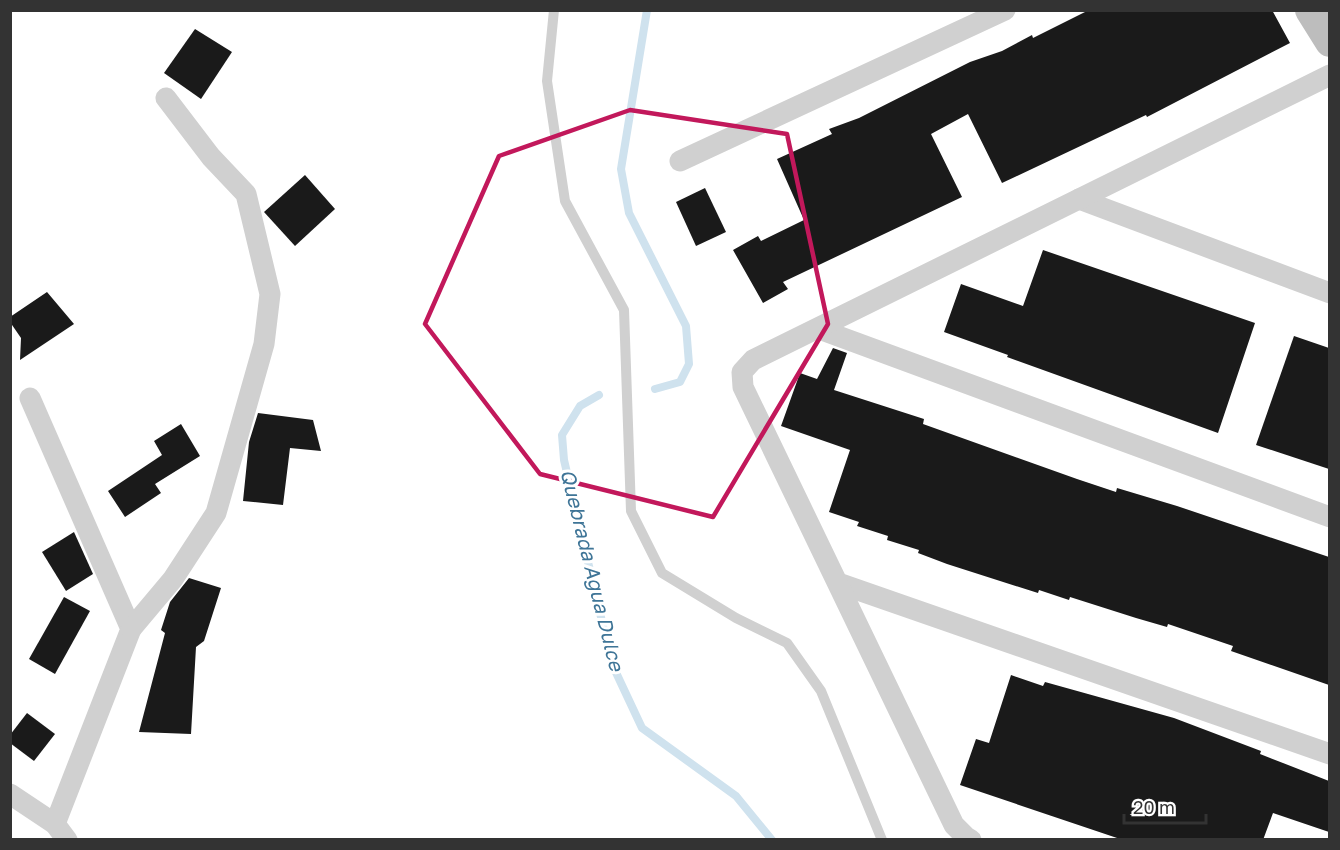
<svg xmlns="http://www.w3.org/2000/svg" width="1340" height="850" font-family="'Golos Text',sans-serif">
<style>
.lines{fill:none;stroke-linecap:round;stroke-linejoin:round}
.stream{stroke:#cfe2ee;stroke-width:8}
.building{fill:#1a1a1a}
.lane{stroke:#d0d0d0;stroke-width:10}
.street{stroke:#d0d0d0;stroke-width:21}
.secondary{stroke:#bdbdbd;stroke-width:30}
.marked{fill:none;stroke:#c2185b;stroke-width:4.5;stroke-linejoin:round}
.labels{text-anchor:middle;stroke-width:6;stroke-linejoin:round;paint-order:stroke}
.water-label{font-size:20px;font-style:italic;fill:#3f7597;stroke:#fff}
</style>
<rect width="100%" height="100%" fill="#fff"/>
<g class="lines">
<!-- stream -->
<g class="stream">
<polyline points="647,10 621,169 629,213 686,326 689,364 680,382 655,389"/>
<polyline points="599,395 580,406 562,435 564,460 612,664 642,728 736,796 772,840"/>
</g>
</g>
<!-- building -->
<g class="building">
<polygon points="1089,10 1272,10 1290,43 1147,117 1146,115 1002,183 968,114 931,134 962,197 783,282 788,289 763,303 733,250 758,236 761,241 804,220 777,159 832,134 829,129 859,118 970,62 1002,51 1032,35 1033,38"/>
<polygon points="195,29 232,52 201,99 164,73"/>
<polygon points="305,175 335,209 295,246 264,212"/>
<polygon points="705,188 726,232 696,246 676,202"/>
<polygon points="1043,250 1255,323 1218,433 1007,357 1008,355 944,332 961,284 1023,306"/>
<polygon points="47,292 74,324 20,360 21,338 10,322 10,317"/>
<polygon points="1294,336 1329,348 1329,469 1256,445"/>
<polygon points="833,348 847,353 834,390 924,419 923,424 1077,479 1116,492 1117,488 1177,506 1329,557 1329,685 1231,651 1233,646 1168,624 1167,627 1136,618 1070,597 1069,600 1039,590 1038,593 947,564 918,553 919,550 887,540 888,536 857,526 859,522 829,512 850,450 781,426 800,373 817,379"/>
<polygon points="258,413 313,420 321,451 290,448 283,505 243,501 249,442"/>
<polygon points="181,424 200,456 155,484 161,493 125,517 108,491 162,455 154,441"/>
<polygon points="74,532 93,574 66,591 42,552"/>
<polygon points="189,578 221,588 204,641 196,647 191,734 139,732 165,633 161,630 170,602"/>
<polygon points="64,597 90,611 55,674 29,659"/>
<polygon points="1011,675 1043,686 1045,682 1174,718 1261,751 1260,754 1329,781 1329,832 1273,813 1263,840 1123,840 960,785 976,739 989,743"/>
<polygon points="27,713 55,734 34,761 10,743 10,735"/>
</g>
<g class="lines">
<!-- lane -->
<polyline class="lane" points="554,10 547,81 565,201 624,310 631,511 662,573 736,618 787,643 821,691 882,840"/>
<!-- street -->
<g class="street">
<polyline points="680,161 1005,10"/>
<polyline points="1079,199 1330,293"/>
<polyline points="819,329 1330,517"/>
<polyline points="30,398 131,629 55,824"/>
<polyline points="838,583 1330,754"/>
<polyline points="131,629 173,579 216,513 264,344 270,294 246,194 211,157 166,98"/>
<polyline points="10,794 55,824 67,840"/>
<polyline points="971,840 966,837 954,825 743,387 742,372 753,360 1330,75"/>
</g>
<!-- secondary -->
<polyline class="secondary" points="1310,10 1330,42"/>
</g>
<!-- marked area -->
<path class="marked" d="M630,110L787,134L828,324L713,517L540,474L425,324L499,156Z"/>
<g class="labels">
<!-- water labels -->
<g class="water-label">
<text transform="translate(592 570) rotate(76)" y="7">Quebrada Agua Dulce</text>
</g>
</g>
<!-- border -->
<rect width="1340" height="850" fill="none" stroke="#333333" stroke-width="24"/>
<!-- scale -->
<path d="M1124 814v9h82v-9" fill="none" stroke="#333333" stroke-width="3"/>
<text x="1133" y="814" font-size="18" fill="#333333" stroke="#ffffff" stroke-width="4.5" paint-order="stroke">20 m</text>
</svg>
